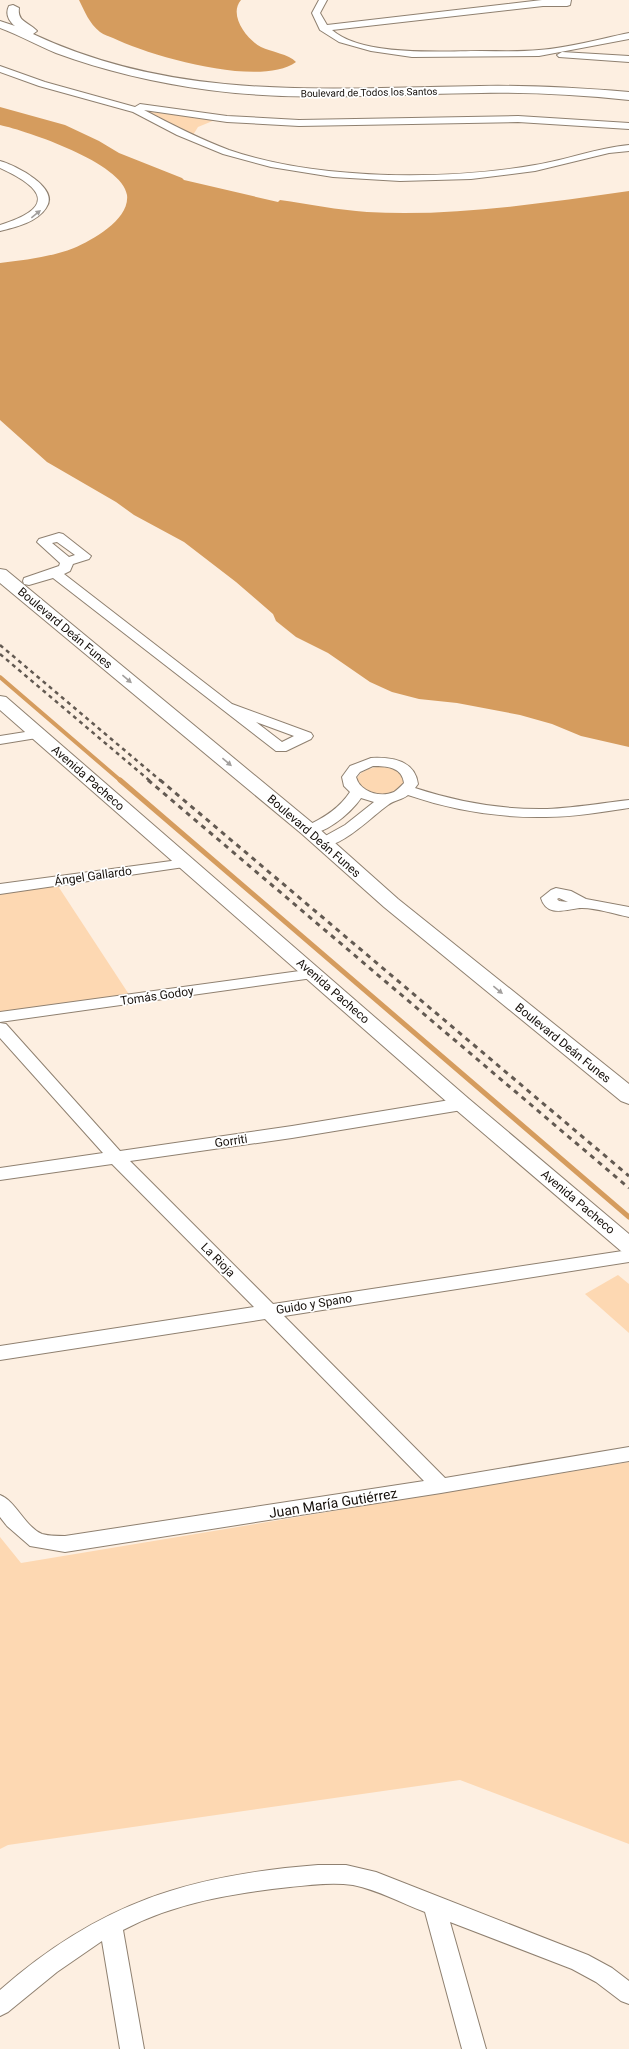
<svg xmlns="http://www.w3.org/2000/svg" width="629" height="2049" font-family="Roboto,sans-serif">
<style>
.green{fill:#fdd8b2}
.water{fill:#d59c5e}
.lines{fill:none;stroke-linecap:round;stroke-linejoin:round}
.stream-far1{stroke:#d59c5e;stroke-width:4}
.stream{stroke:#d59c5e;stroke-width:5}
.minor-casing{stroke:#8f8070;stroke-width:2}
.tertiary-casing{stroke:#8f8070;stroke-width:2}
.secondary-casing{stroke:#8f8070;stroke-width:2}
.minor{fill:#fff;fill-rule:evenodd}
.tertiary{fill:#fff;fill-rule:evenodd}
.secondary{fill:#fff;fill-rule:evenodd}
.rail-far1{stroke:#635a52;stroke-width:2.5;stroke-dasharray:4 4;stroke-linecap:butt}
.rail{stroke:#635a52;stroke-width:3;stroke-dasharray:5 5;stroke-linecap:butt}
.oneway{fill:#a29f9d}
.labels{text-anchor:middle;stroke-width:3.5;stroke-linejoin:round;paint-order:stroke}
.far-street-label{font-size:10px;fill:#16100b;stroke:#fff}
.street-label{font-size:12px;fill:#16100b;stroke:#fff}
.near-street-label{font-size:14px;fill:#16100b;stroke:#fff}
</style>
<rect width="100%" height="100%" fill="#fdefe1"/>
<!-- green -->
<g class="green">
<polygon points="143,111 214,119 215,120 198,127 193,135"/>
<path d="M377,767C392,767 403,769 405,785L390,795L366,793L356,780C360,771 368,769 377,767Z"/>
<polygon points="56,883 130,996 0,1015 0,891"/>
<polygon points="618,1275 629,1284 629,1333 585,1294"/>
<polygon points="629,1462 629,1844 460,1780 8,1845 0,1849 0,1537 21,1563"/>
</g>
<!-- water -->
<g class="water">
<path d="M79,0H241C228,15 247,40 261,47C271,52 289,54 296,62C260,88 150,56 113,38C109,36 104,35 100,32C89,23 85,12 79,0Z"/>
<path d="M0,107L65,125L99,141L119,153L182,178L184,180L278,202L280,200C308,204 338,210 367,212C454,217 543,203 629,191V747L581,736L552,724L520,715L457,703L419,699L392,692L370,682L328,653L296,637L276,621L273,614L236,582L184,542L134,515L116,502L47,462L0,420V263C24,260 51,257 74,248C93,240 130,219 127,195C123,163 27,131 0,125Z"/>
</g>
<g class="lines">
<!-- stream-far1 -->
<polyline class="stream-far1" points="0,677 121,781"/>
<!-- stream -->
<polyline class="stream" points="120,780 629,1217"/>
<defs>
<g id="minor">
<path d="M319,0H327L320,13L327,25L542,0H571L570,5L567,6H543L332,30C363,57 441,51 481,51C500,51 520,52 539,50C569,48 599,39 629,33V39L539,56L412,57L371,51L339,42L320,30L312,13Z"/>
<polygon points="562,52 629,56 629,62 559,57 557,55"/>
<path d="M0,66L45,82L135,107L140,104L227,116L299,120L518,116L629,123V129L518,122L299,126L227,122L144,110C172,125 200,139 229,150C316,180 444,181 535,165C566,160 597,148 629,145V151L609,153L535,171L471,179L400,181L333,177L271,167L223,154L177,135L133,112L39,86L0,72Z"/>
<path d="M0,161C15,165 61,188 46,208C37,222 16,227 0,231V225C55,208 46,189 0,168Z"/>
<path d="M59,533L63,534L91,556L89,559L73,564L70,571L64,574L232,704L311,733L313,736L311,739L286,751H276L53,578L29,585L24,584L23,581L24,578L59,566L60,563L37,542L39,539ZM57,542L75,555L69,557L52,543ZM256,722L294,736L282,742Z"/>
<polygon points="38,730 43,731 45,734 43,737 0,744 0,736"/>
<path d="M371,758C391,757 415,760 418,784L415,788C458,802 502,810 547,809C575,808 602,803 629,800V808C602,812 574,817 546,817C499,818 452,810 408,795C402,800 394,800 388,805C372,816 339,851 318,846L316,843L318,840L345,825L374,802L361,798C351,813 322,838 304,833L302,830L304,827C322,819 339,809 350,792L344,786L342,777L350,766ZM373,766C387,766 402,767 404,783C401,786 397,790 394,792C380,798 360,792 356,777L360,772Z"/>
<polygon points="186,859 191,860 193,863 191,866 0,894 0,884"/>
<path d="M556,888L571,891L586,899L629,907V917C614,914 597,908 582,908C569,908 547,919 541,898L551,890ZM559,898L568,902L559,901L557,899Z"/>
<polygon points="314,969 320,971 322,974 320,977 0,1022 0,1012"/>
<path d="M0,1023L6,1024L120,1151L292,1126L462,1098L468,1100L470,1104L468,1108L462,1110L292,1138L130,1161L273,1304L629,1250V1262L284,1316L445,1478L629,1447V1461L441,1493L65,1552L30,1546L7,1526L0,1517V1495C16,1501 25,1527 42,1534C49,1536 58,1536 65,1536L424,1481L265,1319L0,1360V1346L254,1307L112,1164L0,1180V1168L103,1153L0,1038Z"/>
<path d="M318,1865H346L376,1872L588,1955L612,1968L629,1981V2004L621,2001L596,1982L572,1969L450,1922L486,2049H462L425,1912C401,1903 378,1890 353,1885C332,1882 311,1885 290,1887C233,1893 174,1903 123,1930L144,2049H120L102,1941L57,1972L8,2012L0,2016V1990C99,1903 189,1875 318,1865Z"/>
</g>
<g id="tertiary">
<path d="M13,5L19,8C17,22 29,22 37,31L33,34C178,102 326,88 480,86C530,85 580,88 629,92V100C580,95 531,92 481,93C390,94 300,102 209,90C157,83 105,71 56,53C37,45 19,35 0,28V21L15,26C9,21 5,14 9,6Z"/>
<polygon points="0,696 6,697 469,1099 629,1234 629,1254 621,1251 455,1109 0,710"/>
</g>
<polygon id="secondary" points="0,569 6,570 316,826 398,899 629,1084 629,1104 621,1101 384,907 302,834 0,583"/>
</defs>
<!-- minor casing -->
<use href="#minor" class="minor-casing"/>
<!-- tertiary casing -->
<use href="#tertiary" class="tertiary-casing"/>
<!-- secondary casing -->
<use href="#secondary" class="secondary-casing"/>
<!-- minor -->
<use href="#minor" class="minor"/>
<!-- tertiary -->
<use href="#tertiary" class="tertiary"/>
<!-- secondary -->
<use href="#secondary" class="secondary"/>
<!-- rail-far1 -->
<g class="rail-far1">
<polyline points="0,645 161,781"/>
<polyline points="0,654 150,781"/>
</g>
<!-- rail -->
<g class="rail">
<polyline points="148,780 629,1188"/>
<polyline points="160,780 629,1176"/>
</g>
</g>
<!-- one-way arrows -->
<defs><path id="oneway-solid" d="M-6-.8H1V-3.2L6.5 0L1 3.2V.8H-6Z"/></defs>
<g class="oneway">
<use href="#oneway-solid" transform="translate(36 214) rotate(-39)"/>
<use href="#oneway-solid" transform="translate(127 679) rotate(40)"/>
<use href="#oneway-solid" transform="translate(227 762) rotate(40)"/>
<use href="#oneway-solid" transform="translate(498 990) rotate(39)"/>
</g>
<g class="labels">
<!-- far-street labels -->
<g class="far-street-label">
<text transform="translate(369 92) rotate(-1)" y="4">Boulevard de Todos los Santos</text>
</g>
<!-- street labels -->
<g class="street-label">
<text transform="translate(65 628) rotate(40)" y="4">Boulevard Deán Funes</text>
<text transform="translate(88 778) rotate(41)" y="4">Avenida Pacheco</text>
<text transform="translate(314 836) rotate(41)" y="4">Boulevard Deán Funes</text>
<text transform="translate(93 876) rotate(-8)" y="4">Ángel Gallardo</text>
<text transform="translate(333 991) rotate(41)" y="4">Avenida Pacheco</text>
<text transform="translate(157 996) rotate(-8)" y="4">Tomás Godoy</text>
<text transform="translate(563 1043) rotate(39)" y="4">Boulevard Deán Funes</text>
<text transform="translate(231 1141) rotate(-8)" y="4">Gorriti</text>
<text transform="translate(578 1202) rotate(40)" y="4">Avenida Pacheco</text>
<text transform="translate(218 1260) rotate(45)" y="4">La Rioja</text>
<text transform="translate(314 1304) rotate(-9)" y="4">Guido y Spano</text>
</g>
<!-- near-street labels -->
<g class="near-street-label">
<text transform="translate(333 1503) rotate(-9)" y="5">Juan María Gutiérrez</text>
</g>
</g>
</svg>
